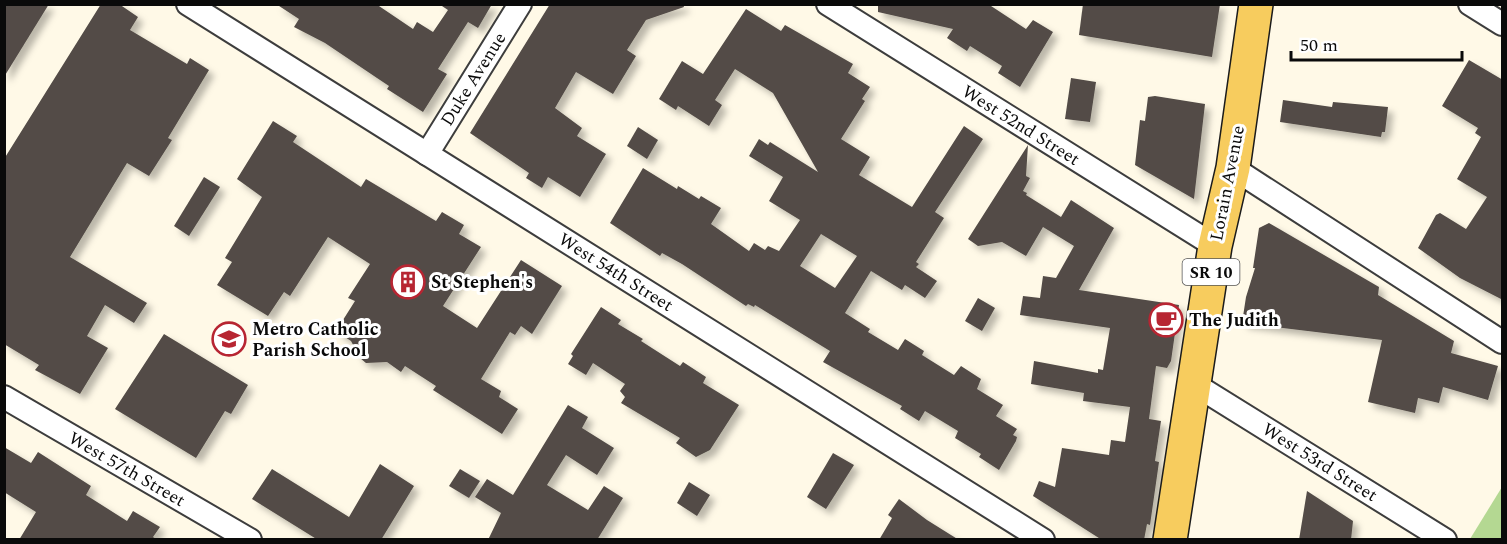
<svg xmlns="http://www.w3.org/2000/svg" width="1507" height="544" font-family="Spectral,serif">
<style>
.forest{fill:#b4d892}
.building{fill:#524b46;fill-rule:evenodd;filter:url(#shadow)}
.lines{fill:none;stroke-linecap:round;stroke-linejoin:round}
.street-casing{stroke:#3d3d3d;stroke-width:26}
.primary-casing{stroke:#1b1b1b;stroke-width:36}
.street{stroke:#fff;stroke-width:22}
.primary{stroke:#f7cc5e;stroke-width:33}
.labels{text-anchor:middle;stroke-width:6;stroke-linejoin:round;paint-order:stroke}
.shield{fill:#fff;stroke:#545454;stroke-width:1.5}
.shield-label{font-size:16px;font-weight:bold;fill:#0a0a0a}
.street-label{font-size:18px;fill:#0a0a0a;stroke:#fff}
.poi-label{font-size:18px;font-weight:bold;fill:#0a0a0a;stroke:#fff;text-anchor:start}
</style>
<defs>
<filter id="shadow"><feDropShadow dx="5.5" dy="5.5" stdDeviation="3" flood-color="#0004"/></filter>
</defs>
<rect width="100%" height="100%" fill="#fff9e7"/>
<!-- forest -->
<polygon class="forest" points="1502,487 1502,539 1470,539"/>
<!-- building -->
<g class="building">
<polygon points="4,4 49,4 4,77"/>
<polygon points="101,4 119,4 138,17 130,30 187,64 190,58 209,70 168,138 172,140 149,176 127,163 70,257 147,303 134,323 105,305 87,336 108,348 80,394 35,370 39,365 4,344 4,159"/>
<polygon points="276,4 376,4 413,29 417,22 433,32 448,10 439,4 492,4 478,28 468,22 438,69 447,74 423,112 387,89 389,86 377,78 325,43 294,27 299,19"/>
<polygon points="550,4 683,4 684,7 646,20 627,50 636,56 613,94 576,72 555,108 582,128 577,136 606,154 580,197 548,177 542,188 526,178 529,173 470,133"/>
<polygon points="878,4 988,4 1026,29 1033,20 1053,32 1020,87 998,73 1002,66 970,46 967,51 947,38 953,29 878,12"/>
<polygon points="1083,4 1220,4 1212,57 1079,35"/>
<path d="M746,9L781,31L785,25L853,64L848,73L870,87L862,99L865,101L841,139L870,157L859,175L912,207L964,126L983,139L935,212L944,218L916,262L919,264L916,267L937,281L925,298L905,285L902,290L871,271L845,313L870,329L868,332L898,350L905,339L924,351L922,355L954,375L961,366L981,379L977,389L1003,405L996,416L1017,429L1013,435L1017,437L1016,441L999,470L979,457L981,454L955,438L958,431L925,411L919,421L900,409L902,406L823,362L830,351L755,305L754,307L748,304L746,306L682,264L662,253L660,256L610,223L643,168L677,189L678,186L699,199L701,196L721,208L711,224L749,251L754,243L765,250L768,246L779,251L800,220L769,201L783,177L749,156L759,139L768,145L770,142L818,172L773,93L735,69L715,100L722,105L709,126L678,106L676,110L659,99L682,61L703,74ZM821,234L857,256L835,288L800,266Z"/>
<polygon points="1469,60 1503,80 1503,300 1460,278 1418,248 1436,215 1440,213 1466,229 1487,197 1457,179 1481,137 1475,133 1478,128 1442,106"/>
<polygon points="1071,78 1096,82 1090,122 1065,119"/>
<polygon points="1155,96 1205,104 1194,199 1135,165 1140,120 1145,121 1148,97"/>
<polygon points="1283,100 1332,107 1333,102 1388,107 1385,132 1382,132 1381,137 1280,122"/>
<polygon points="273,121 297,136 293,142 361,187 366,179 436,221 442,212 464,225 459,234 481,247 443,306 477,328 521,260 562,286 532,334 521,326 515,335 510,332 481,379 501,391 499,397 518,409 502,434 433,390 436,386 405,366 401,372 387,362 366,363 360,358 351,341 336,331 355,301 348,298 370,264 328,237 290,296 284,292 268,316 217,285 232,262 225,258 262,197 237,179"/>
<polygon points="638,127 658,140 647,159 627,146"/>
<polygon points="1028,145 1026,176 1030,178 1023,191 1027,193 1026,195 1061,217 1071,200 1114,228 1079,290 1179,305 1171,361 1167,368 1156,366 1149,419 1161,421 1155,461 1159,462 1150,525 1147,524 1144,540 1102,540 1033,496 1039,481 1055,487 1062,448 1109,455 1111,440 1125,442 1130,407 1083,401 1084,393 1031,384 1034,361 1098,373 1098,369 1103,370 1110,328 1020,315 1023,296 1040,298 1043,276 1056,278 1074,246 1043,227 1026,256 1002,242 978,246 968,239"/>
<polygon points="204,177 220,187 189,236 174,226"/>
<polygon points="1269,223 1379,287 1378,295 1454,341 1451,353 1498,366 1488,400 1443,387 1439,403 1418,398 1415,413 1368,402 1382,340 1242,323 1246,297 1255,268 1253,268 1259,228"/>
<polygon points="978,298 995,308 982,331 965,321"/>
<polygon points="601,307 621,320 618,324 643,339 641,341 680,366 683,362 706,377 703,383 739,405 710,450 696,457 676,443 680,438 621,403 625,397 620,391 625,384 593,363 586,375 568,364 573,356 571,354"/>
<polygon points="164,334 248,385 231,414 225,411 196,458 115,409"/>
<polygon points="568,405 588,417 582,428 614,448 597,475 566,455 547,485 588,510 604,486 623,498 597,540 488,540 501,513 475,497 487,479 513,495"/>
<polygon points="4,447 31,463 38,452 91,486 86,495 127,521 133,511 160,527 153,537 157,540 19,540 36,512 4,492"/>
<polygon points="833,453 854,465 826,509 807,497"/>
<polygon points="380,464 414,486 381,540 318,540 252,499 272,469 349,517"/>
<polygon points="460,469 480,481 469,498 449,486"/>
<polygon points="689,482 710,495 697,516 677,503"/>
<polygon points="1307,491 1353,521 1351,540 1299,540"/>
<polygon points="899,499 927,520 959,540 879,540 892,518 888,515"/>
</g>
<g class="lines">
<defs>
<g id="street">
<polyline points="188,4 1043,540"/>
<polyline points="828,4 1215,246"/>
<polyline points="1470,4 1502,24"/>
<polyline points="427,154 520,4"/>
<polyline points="1233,168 1502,342"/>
<polyline points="1194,384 1445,540"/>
<polyline points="4,397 250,540"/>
</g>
<polyline id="primary" points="1170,540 1215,246 1233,168 1256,4"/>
</defs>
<!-- street casing -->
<use href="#street" class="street-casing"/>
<!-- primary casing -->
<use href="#primary" class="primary-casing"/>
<!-- street -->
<use href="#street" class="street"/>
<!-- primary -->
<use href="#primary" class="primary"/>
</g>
<!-- icons -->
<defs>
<symbol id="building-ring" viewBox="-11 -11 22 22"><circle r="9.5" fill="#fff" stroke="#b72532" stroke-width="1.5"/><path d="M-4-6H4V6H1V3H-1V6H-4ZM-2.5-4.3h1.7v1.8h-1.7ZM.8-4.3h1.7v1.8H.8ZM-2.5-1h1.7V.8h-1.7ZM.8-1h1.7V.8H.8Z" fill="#b72532"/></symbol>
<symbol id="cafe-ring" viewBox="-11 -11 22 22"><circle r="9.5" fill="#fff" stroke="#b72532" stroke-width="1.5"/><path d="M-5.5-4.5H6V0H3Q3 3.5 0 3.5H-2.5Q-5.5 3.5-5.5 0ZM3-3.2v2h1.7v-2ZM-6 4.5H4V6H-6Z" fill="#b72532"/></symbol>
<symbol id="school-ring" viewBox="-11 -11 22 22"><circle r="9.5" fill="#fff" stroke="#b72532" stroke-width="1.5"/><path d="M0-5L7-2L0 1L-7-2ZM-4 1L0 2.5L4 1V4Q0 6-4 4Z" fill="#b72532"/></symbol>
</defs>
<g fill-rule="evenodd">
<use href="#building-ring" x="389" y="263" width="38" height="38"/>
<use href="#cafe-ring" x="1147" y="301" width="38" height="38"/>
<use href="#school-ring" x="210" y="320" width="38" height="38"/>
</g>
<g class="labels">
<!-- shield labels -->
<rect class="shield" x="1182.5" y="259" width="57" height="26" rx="4.5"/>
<g class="shield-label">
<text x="1211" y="278">SR 10</text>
</g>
<!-- street labels -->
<g class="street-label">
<text transform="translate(473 79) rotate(-58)" y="6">Duke Avenue</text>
<text transform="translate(1021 125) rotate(32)" y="6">West 52nd Street</text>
<text transform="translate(1227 183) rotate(-79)" y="6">Lorain Avenue</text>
<text transform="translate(616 272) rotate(32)" y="6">West 54th Street</text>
<text transform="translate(1320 462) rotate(32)" y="6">West 53rd Street</text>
<text transform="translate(127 469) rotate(30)" y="6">West 57th Street</text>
</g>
<!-- poi labels -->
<g class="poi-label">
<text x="431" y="288">St Stephen's</text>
<text x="1189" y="326">The Judith</text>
<text x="252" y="335">Metro Catholic<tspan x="252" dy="21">Parish School</tspan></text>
</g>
</g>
<!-- border -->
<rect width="1507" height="544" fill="none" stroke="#0a0a0a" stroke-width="12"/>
<!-- scale -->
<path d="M1291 51v9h171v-9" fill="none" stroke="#0a0a0a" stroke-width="3"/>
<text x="1300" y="51" font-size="18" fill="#0a0a0a" stroke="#ffffff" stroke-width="4.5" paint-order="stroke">50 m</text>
</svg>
